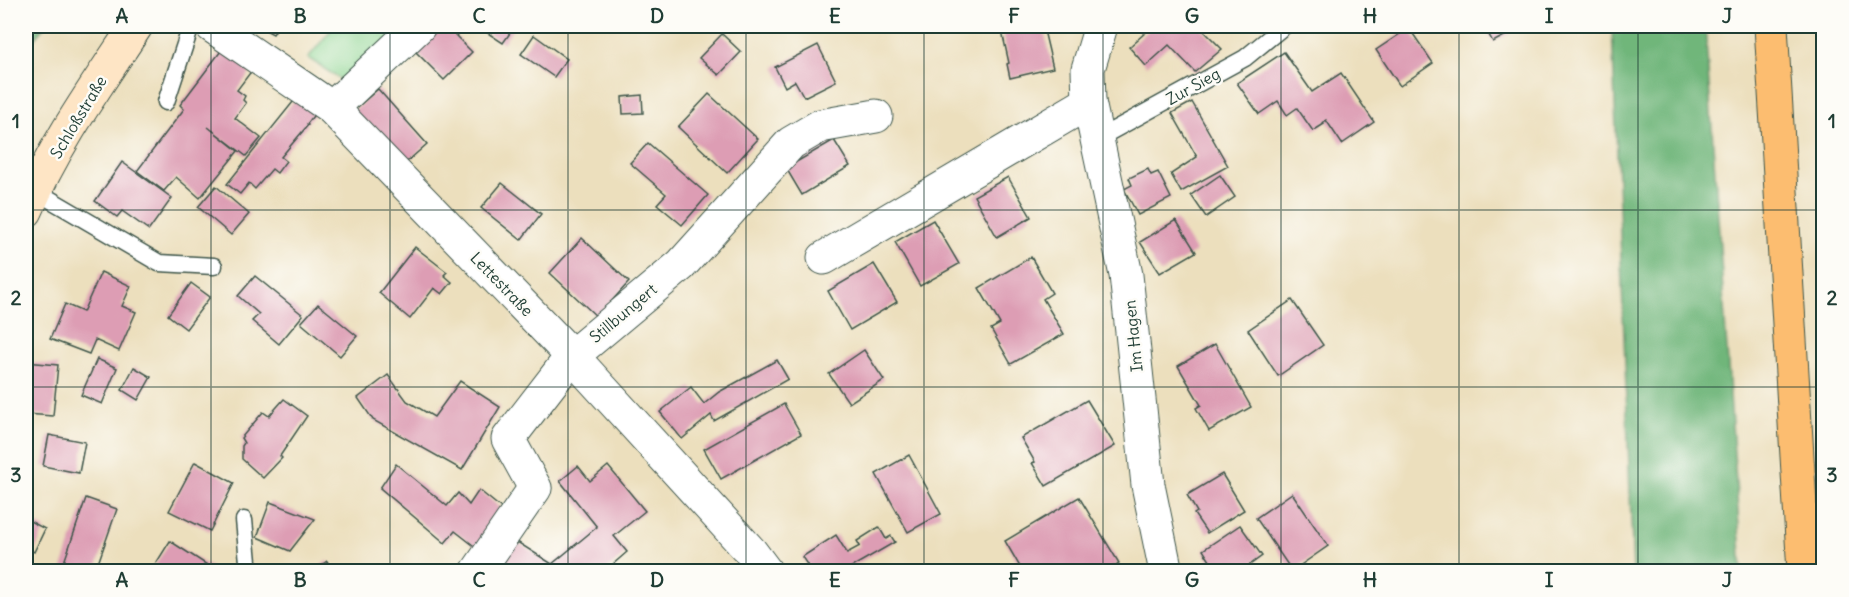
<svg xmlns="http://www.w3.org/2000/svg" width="1849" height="597" font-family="Delius,sans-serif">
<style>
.green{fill:#8ad490;stroke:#548862;stroke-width:1.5}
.forest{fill:#6fb67a;stroke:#477a57;stroke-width:1.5}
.building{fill:#dd9db4}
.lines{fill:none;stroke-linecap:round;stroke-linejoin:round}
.service-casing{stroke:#3e5549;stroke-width:19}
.minor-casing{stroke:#3e5549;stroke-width:35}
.secondary-casing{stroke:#3e5549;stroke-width:35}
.motorway-casing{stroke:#3e5549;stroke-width:35}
.service{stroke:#fff;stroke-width:16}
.minor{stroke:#fff;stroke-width:33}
.secondary{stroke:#fee5c5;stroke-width:33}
.motorway{stroke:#fcbd6f;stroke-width:33}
.grid{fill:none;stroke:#1f3d34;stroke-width:1.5;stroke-opacity:0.55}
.labels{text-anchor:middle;stroke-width:5;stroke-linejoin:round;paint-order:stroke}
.street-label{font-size:16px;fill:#1f3d34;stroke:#fdfcf7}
.neatline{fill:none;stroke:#1f3d34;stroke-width:2}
.grid-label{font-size:20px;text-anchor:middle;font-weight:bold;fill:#1f3d34}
</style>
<rect width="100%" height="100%" fill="#fdfcf7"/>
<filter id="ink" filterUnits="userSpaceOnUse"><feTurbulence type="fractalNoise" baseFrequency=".0167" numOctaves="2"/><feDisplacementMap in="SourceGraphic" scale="12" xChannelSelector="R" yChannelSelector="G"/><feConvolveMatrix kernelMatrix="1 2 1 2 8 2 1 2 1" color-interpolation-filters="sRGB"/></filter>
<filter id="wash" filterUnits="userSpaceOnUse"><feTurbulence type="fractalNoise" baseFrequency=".008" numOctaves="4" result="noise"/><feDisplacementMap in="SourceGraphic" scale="24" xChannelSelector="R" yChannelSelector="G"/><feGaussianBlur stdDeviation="1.35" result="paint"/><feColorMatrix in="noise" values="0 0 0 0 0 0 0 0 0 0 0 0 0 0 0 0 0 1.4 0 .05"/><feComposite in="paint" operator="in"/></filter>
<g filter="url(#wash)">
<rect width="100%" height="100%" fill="#ecdfbd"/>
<!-- green -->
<polygon class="green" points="334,26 410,26 343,81 308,58"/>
<!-- forest -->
<g class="forest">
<polygon points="26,26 45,26 26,49"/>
<polygon points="1612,26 1705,26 1742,571 1633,571"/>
</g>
<g id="blocks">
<!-- building -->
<g class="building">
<polygon points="258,26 278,26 273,34"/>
<polygon points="442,26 446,26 472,52 444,80 415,51"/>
<polygon points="477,26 515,26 503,43"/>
<polygon points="848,26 869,26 850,32"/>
<polygon points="1009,26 1043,26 1053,68 1010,78 1007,64 1009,63 1001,27"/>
<polygon points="1153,26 1199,26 1222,49 1195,72 1169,45 1146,66 1129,47"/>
<polygon points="1484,26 1523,26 1493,42"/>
<polygon points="1409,28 1433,63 1400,86 1376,50"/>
<polygon points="722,34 741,52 719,75 699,58"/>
<polygon points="534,35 567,59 554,77 521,54"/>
<polygon points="227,43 256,65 237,90 245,96 243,100 246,103 235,118 261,138 246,156 208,127 238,151 200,198 176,177 164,191 137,171 184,109 180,105"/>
<polygon points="818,45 836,81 804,97 795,81 785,87 775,67"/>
<polygon points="1284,52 1312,92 1341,73 1374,122 1342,144 1326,120 1323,123 1324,124 1313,131 1297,108 1287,115 1278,101 1259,114 1237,83"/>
<polygon points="378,89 427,144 401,167 352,112"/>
<polygon points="709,94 758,139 727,173 678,127"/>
<polygon points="642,95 643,113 623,114 622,97"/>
<polygon points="297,97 316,112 307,124 308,125 281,157 286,161 277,173 272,169 255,189 249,183 240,194 227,184"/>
<polygon points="1192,102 1228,166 1181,192 1171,174 1197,157 1172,113"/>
<polygon points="834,140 850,166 802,195 786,168"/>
<polygon points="648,143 708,195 682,225 657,204 666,194 630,163"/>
<polygon points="122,162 172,198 149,230 122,211 117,217 95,201"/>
<polygon points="1148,169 1151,175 1158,172 1171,198 1138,215 1124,189 1132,185 1129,178"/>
<polygon points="1220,175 1235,197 1206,217 1191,195"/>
<polygon points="1008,177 1031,217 997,237 974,196"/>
<polygon points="502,183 541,214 521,240 481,208"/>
<polygon points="216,186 249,214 231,235 198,207"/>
<polygon points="933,220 959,264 920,286 895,242"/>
<polygon points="1176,220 1196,252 1160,273 1140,242"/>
<polygon points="582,238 629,282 597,317 550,273"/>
<polygon points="415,247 447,272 444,275 452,282 442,294 434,288 410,319 379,293"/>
<polygon points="1031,257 1052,293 1043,299 1064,334 1011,364 991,329 1000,324 979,288"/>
<polygon points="874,264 897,302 850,330 828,291"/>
<polygon points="101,272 131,286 122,306 136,312 119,351 95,340 89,354 50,339 65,304 83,312"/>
<polygon points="255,276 303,315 279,344 252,321 259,314 238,296"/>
<polygon points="191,283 210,297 186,329 168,315"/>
<polygon points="1292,300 1323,345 1278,376 1248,330"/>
<polygon points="318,304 357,336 340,356 301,323"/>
<polygon points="1215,344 1251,407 1209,431 1196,408 1201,405 1178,366"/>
<polygon points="864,350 884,380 849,403 829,374"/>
<polygon points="97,359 117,368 102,404 81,395"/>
<polygon points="777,360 788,379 714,421 711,415 682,439 660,412 691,387 704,404 719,392"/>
<polygon points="26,362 58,365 53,416 26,414"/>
<polygon points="134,367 151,377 138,400 122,390"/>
<polygon points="388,375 407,401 434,417 460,381 500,407 462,470 373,420 358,398"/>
<polygon points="284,399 307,416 280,456 282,458 263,478 242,459 242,446 244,443 241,438 263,412 269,416"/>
<polygon points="1087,400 1115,446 1046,486 1032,463 1035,462 1021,438"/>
<polygon points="784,404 801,434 721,479 704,449"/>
<polygon points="49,435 85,442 79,473 43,466"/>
<polygon points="909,455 941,514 908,532 876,474"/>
<polygon points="195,462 234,483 210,531 169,511"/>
<polygon points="396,464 447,506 458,493 469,505 479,490 511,516 482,552 455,531 445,543 380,488"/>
<polygon points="578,466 590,481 608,466 645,511 614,536 627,552 604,572 515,572 498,562 511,538 552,564 597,527 560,481"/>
<polygon points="1222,474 1244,510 1207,533 1194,514 1197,512 1187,495"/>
<polygon points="1292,493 1328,546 1292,571 1256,518"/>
<polygon points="1079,497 1119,563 1104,572 1023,572 1005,541"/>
<polygon points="86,498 117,509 95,572 73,572 62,568"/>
<polygon points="270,502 315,519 290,551 257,537"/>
<polygon points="26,519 45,529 34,552 26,548"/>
<polygon points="1240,525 1262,556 1240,572 1217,572 1203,550"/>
<polygon points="879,527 886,539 891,536 895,542 843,572 812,572 802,557 836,535 847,553 860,546 857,541"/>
<polygon points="170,541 218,572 166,572 155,565"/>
<polygon points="327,561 334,572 312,572"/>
</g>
</g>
</g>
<g filter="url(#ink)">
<use href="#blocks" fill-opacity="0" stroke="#3e5549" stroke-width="1.5"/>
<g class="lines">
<defs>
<g id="service">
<polyline points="166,102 191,26"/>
<polyline points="1097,139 1245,58 1284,26"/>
<polyline points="34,190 159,263 214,266"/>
<polyline points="244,520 249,572"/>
</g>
<g id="minor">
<polyline points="212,26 332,108 572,356 751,552 766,572"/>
<polyline points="1101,26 1088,69 1089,102 1126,275 1148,485 1166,572"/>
<polyline points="332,108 419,26"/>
<polyline points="824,258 1089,102"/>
<polyline points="477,572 535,488 508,439 572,356 681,265 791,143 820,126 876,116"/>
</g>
<path id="secondary" d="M26,211C54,145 97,85 136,26"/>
<polyline id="motorway" points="1771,26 1804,572"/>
</defs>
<!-- service casing -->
<use href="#service" class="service-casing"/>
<!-- minor casing -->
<use href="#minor" class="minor-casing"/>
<!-- secondary casing -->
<use href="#secondary" class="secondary-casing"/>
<!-- motorway casing -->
<use href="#motorway" class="motorway-casing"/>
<!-- service -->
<use href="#service" class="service"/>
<!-- minor -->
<use href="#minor" class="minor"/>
<!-- secondary -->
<use href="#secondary" class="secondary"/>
<!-- motorway -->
<use href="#motorway" class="motorway"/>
</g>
</g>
<!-- grid -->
<path class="grid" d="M211,26V572M390,26V572M568,26V572M746,26V572M924,26V572M1103,26V572M1281,26V572M1459,26V572M1638,26V572M26,210H1824M26,387H1824"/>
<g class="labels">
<!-- street labels -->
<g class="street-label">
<text transform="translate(1193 86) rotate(-29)" y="6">Zur Sieg</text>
<text transform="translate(78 117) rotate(-59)" y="6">Schloßstraße</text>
<text transform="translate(502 284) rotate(46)" y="6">Lettestraße</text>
<text transform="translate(623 313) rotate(-40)" y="6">Stillbungert</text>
<text transform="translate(1133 336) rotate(-96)" y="6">Im Hagen</text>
</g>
</g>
<!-- margin -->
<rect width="1849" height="597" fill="none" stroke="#fdfcf7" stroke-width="66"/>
<rect x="33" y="33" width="1783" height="531" class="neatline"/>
<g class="grid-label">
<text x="122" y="23">A</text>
<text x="300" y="23">B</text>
<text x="479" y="23">C</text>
<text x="657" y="23">D</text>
<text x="835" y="23">E</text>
<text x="1014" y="23">F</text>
<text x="1192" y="23">G</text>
<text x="1370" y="23">H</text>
<text x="1549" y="23">I</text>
<text x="1727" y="23">J</text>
<text x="16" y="128">1</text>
<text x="1832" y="128">1</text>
<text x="16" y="305">2</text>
<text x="1832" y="305">2</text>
<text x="16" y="482">3</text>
<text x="1832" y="482">3</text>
<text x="122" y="587">A</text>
<text x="300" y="587">B</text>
<text x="479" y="587">C</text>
<text x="657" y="587">D</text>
<text x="835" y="587">E</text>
<text x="1014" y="587">F</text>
<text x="1192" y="587">G</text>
<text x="1370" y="587">H</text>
<text x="1549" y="587">I</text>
<text x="1727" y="587">J</text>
</g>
</svg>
